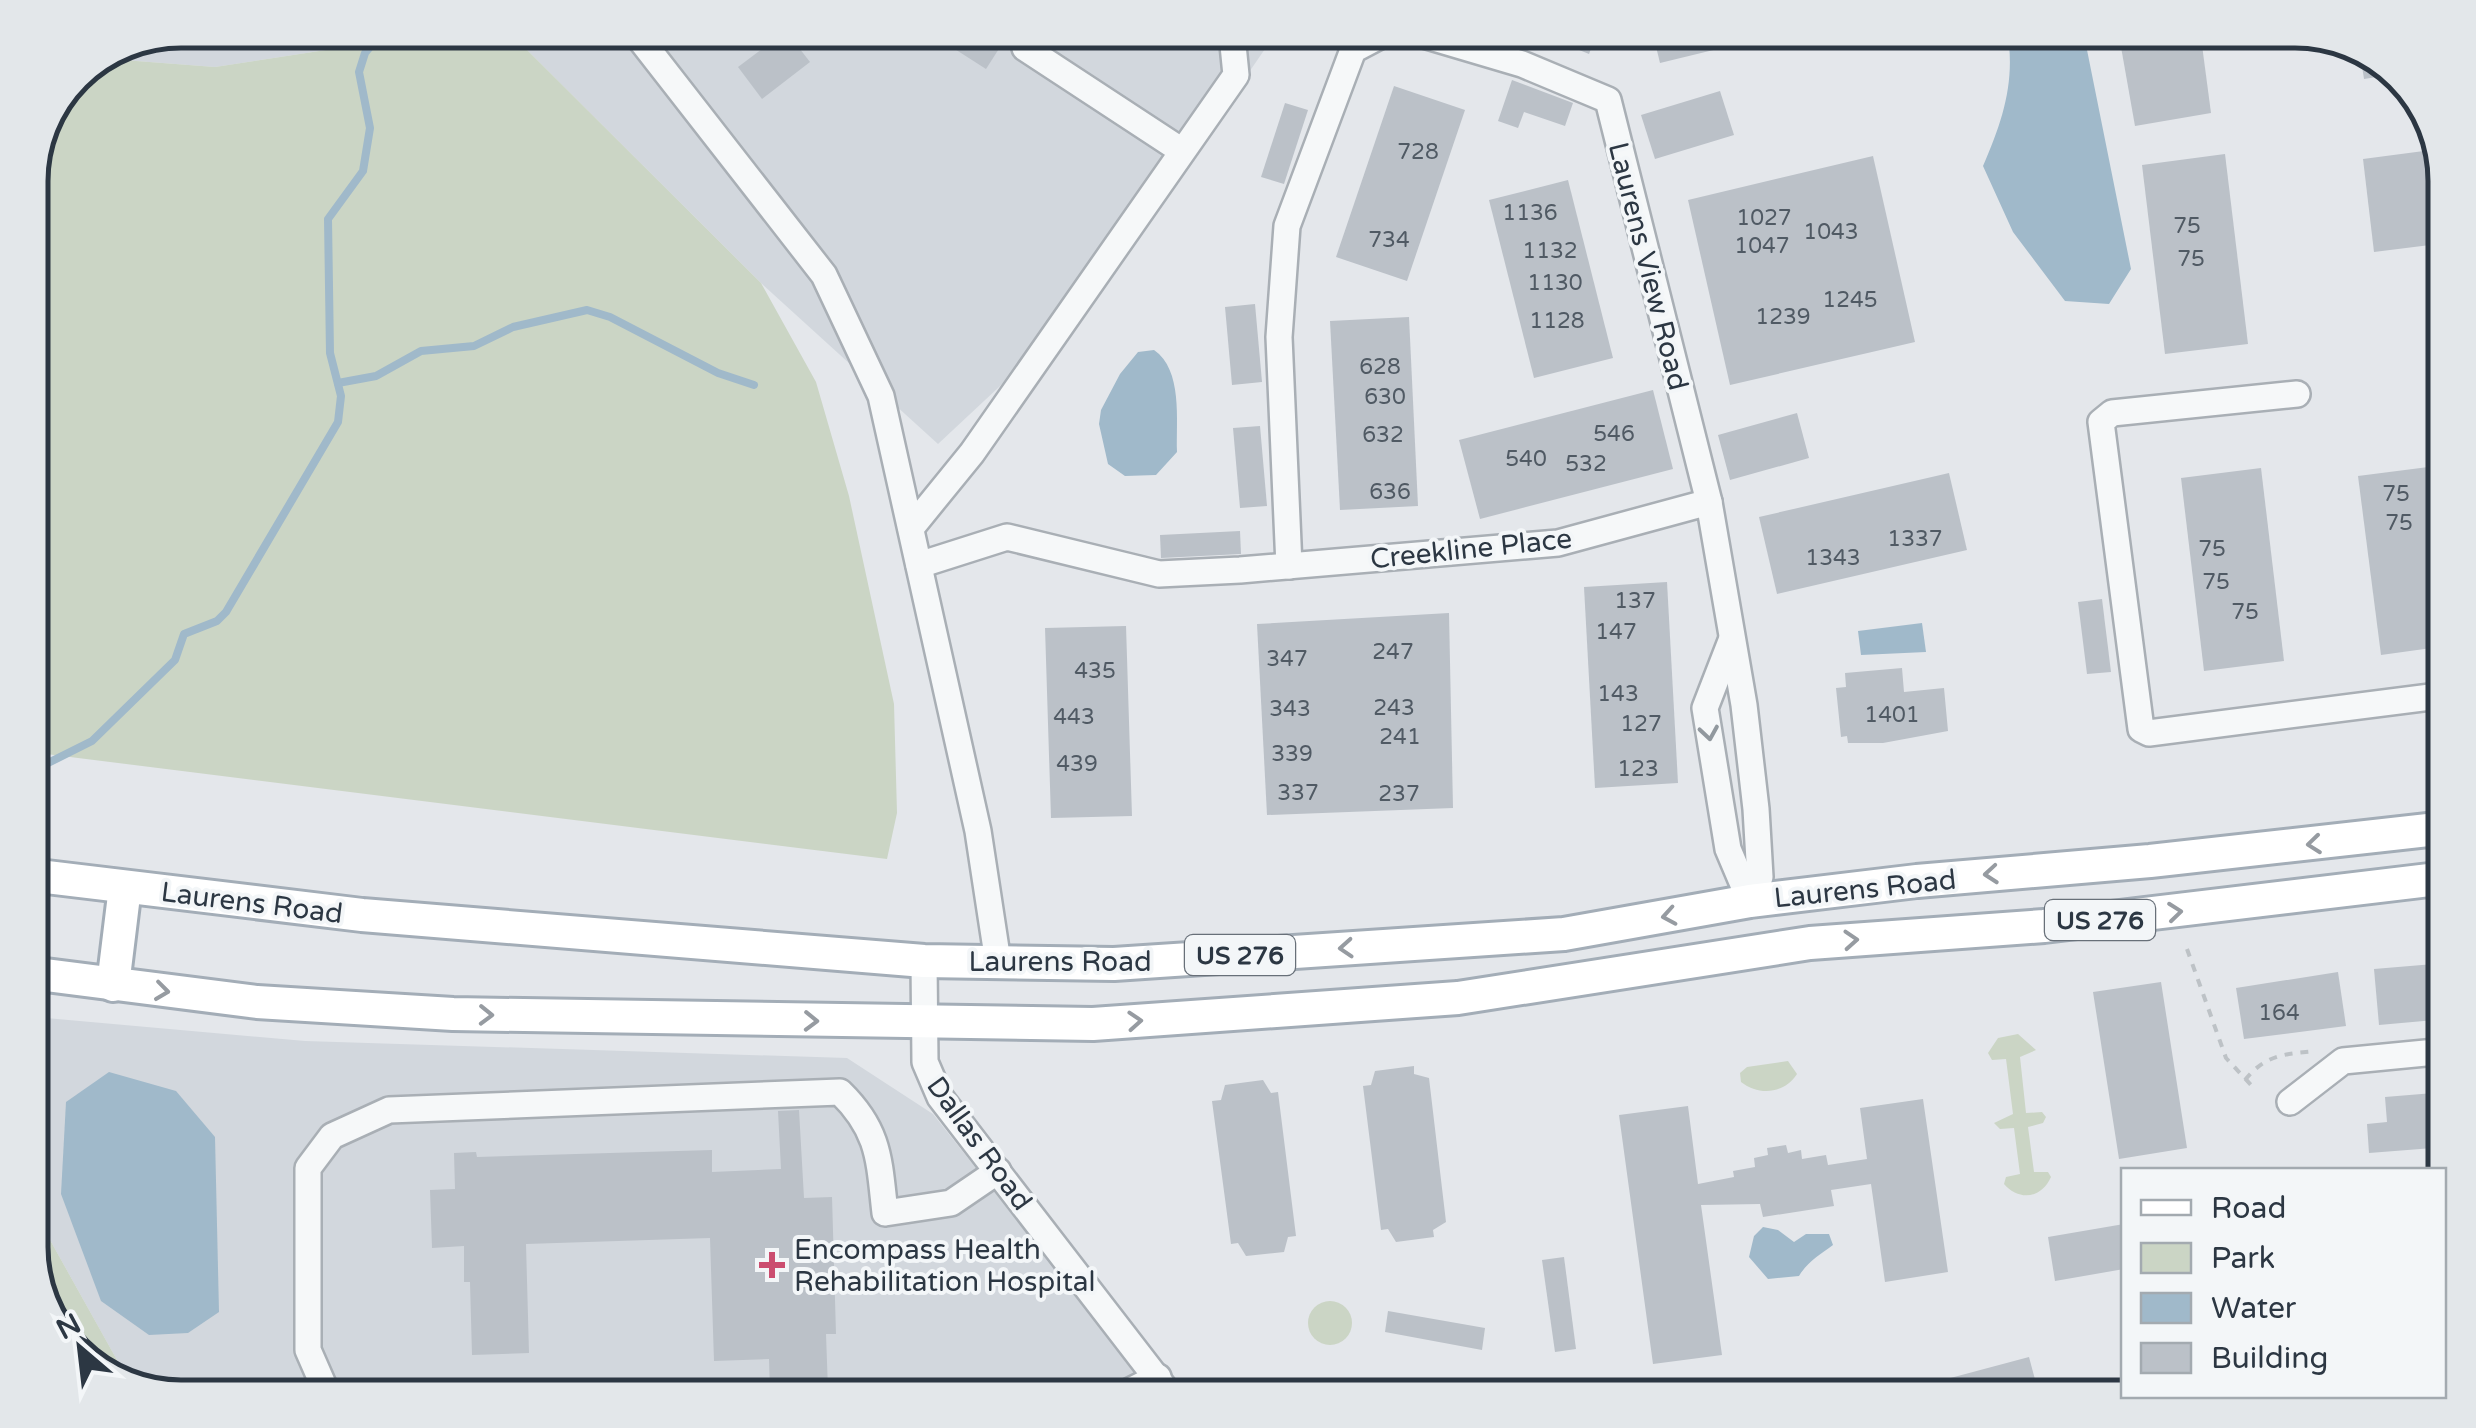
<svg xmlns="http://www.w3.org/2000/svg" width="2476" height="1428" font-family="'Varela Round',sans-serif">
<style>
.built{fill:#d2d7dd}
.green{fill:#cbd5c5}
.water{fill:#a0b9ca}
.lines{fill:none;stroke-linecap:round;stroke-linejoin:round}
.stream{stroke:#a0b9ca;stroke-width:8}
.building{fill:#bbc1c8}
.minor-casing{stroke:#a9afb5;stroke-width:30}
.major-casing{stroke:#a3adb7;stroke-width:38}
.path{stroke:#bdc2c6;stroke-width:4;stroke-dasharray:8 8;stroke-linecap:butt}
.minor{stroke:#f6f8f9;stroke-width:25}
.major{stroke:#fff;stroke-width:32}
.oneway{stroke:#91989e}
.oneway2{stroke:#969ba1}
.poi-dot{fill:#cb4d6f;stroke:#f3f6f8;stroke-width:4}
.labels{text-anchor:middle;stroke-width:8;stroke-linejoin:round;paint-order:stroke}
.number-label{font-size:22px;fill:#505a64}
.shield{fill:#f3f6f8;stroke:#687079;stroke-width:2.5}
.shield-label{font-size:25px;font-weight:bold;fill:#2c3743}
.street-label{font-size:28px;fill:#2c3743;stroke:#f3f6f8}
.poi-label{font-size:28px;fill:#2c3743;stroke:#f3f6f8;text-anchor:start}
.rim{fill:none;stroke:#2c3743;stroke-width:5}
</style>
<rect width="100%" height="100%" fill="#e4e7eb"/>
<!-- built -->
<g class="built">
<polygon points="181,30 456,30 215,67 110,59"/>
<polygon points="507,30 1278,30 1092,300 938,444 761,283"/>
<polygon points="46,1018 305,1041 847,1058 933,1114 1158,1398 181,1398 122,1369 45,1231 38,1062"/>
</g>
<!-- green -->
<g class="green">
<polygon points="456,30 507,30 761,283 816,382 849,496 894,704 897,813 887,859 30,752 30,172 75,74 110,59 215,67"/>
<path d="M2018,1034L2036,1050L2020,1057L2026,1113L2042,1112L2046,1117L2043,1123L2028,1127L2034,1172H2048L2051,1177C2041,1199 2019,1201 2004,1184L2006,1177L2020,1174L2014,1128L2000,1129L1994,1123L2013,1114L2006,1059L1992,1060L1988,1053L1998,1038Z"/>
<polygon points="30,1061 38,1062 45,1231 122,1369 178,1397 106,1378 50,1323 30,1256"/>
<path d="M1788,1061L1797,1074C1784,1094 1759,1096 1741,1082L1740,1073L1747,1067Z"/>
<circle cx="1330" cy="1323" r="22"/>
</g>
<!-- water -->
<g class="water">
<path d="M2007,30H2083L2131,269L2109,304L2065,301L2013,232L1983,166C2003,120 2016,80 2007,30Z"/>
<path d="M1154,350C1183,370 1176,420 1177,452L1156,475L1125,476L1108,464L1099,424L1101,410L1120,374L1138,352Z"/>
<polygon points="1922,623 1926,652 1861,655 1858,631"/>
<polygon points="109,1072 176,1091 215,1137 219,1312 188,1333 149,1335 101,1301 61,1194 66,1102"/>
<path d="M1763,1227L1778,1230L1794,1242L1806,1234H1829L1833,1245C1820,1255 1808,1261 1799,1276L1768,1279L1749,1257L1754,1236Z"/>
</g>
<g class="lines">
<!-- stream -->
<g class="stream">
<polyline points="338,383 376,376 421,351 474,346 513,327 587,310 610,317 718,373 754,385"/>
<polyline points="30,772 92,741 175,660 184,634 217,621 226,612 338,422 341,396 330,353 328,219 363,171 370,128 359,72 365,53 380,35"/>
</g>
</g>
<!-- building -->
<g class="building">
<polygon points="925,30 1011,30 986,69"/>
<polygon points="1530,30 1598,30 1589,54"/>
<polygon points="1652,30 1766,30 1767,37 1660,63"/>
<polygon points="2118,30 2200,30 2211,113 2135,126"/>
<polygon points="786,31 810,62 762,99 738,67"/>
<polygon points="2359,47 2370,50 2395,74 2364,79"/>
<polygon points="1512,80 1573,103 1565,126 1524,112 1518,128 1498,121"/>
<polygon points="1394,86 1465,110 1407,281 1336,257"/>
<polygon points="1720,91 1734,135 1655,159 1641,115"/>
<polygon points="1285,103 1308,110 1284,184 1261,177"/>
<polygon points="2439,149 2446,172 2446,243 2374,252 2363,159"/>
<polygon points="2225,154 2248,344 2165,354 2142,165"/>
<polygon points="1873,156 1915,342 1730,385 1688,200"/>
<polygon points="1568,180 1613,358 1534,378 1489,200"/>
<polygon points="1255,304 1262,382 1232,385 1225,307"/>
<polygon points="1409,317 1418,506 1340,510 1330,321"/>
<polygon points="1653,390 1673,469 1480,519 1459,440"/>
<polygon points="1797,413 1809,458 1730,480 1718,435"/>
<polygon points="1260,426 1267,506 1240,508 1233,428"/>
<polygon points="2444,465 2446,646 2381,655 2358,476"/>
<polygon points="2261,468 2284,661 2204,671 2181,478"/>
<polygon points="1949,473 1967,550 1777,594 1759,517"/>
<polygon points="1240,531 1241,554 1161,558 1160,535"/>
<polygon points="1667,582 1678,783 1595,788 1584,587"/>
<polygon points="2102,599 2111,672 2087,674 2078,602"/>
<polygon points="1449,613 1453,808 1267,815 1257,624"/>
<polygon points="1126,626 1132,816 1051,818 1045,628"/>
<polygon points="1902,668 1904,692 1944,688 1948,731 1883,743 1848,743 1847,736 1841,737 1836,688 1846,687 1845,673"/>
<polygon points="2446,963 2446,1019 2379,1025 2374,969"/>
<polygon points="2338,972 2346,1026 2244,1039 2236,988"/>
<polygon points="2161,982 2187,1148 2119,1159 2093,992"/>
<polygon points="1414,1066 1414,1074 1429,1078 1446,1222 1433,1230 1434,1237 1396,1242 1388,1229 1381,1230 1363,1086 1371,1085 1375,1071"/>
<polygon points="1263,1080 1271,1093 1278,1092 1296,1236 1288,1237 1284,1252 1246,1256 1238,1243 1231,1244 1212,1101 1221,1100 1225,1085"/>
<polygon points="2446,1092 2446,1147 2369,1153 2367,1124 2387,1122 2385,1097"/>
<polygon points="1923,1099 1948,1272 1885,1282 1871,1184 1831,1190 1834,1206 1763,1217 1760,1204 1701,1205 1722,1355 1653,1364 1619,1115 1688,1106 1698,1184 1734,1177 1733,1171 1755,1167 1754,1158 1768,1155 1767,1148 1786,1145 1788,1153 1801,1150 1802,1159 1826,1155 1828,1165 1867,1159 1860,1108"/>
<polygon points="799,1110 804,1198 832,1197 836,1334 826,1334 828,1390 770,1392 769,1359 714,1361 710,1238 526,1244 529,1353 472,1355 470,1282 464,1282 464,1246 432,1248 430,1190 455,1189 454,1153 476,1152 477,1157 712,1150 712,1172 781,1169 778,1111"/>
<polygon points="2124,1224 2124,1269 2055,1281 2048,1237"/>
<polygon points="1564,1257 1576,1349 1555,1352 1542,1260"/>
<polygon points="1388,1311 1485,1328 1482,1350 1385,1332"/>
<polygon points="2029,1357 2040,1398 1899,1398 1898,1392"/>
</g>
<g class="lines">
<defs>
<g id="minor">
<polyline points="633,30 824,275 881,396 978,831 998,962"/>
<polyline points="1407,30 1522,64 1608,100 1709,502 1744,705 1756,809 1760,877 1750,901"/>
<polyline points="1025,48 1182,151"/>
<polyline points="2297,394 2112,413 2101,422 2141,729 2149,733 2446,695"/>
<polyline points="911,528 972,453 1236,75 1233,45 1224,30"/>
<polyline points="919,565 1007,537 1159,574 1240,570 1558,543 1709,502"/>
<polyline points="1289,566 1279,337 1287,226 1353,50 1391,30"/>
<polyline points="1731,641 1705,708 1728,849 1750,901"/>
<polyline points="924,961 925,1062 940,1097 1172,1398"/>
<polyline points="2290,1102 2343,1061 2446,1051"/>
<path d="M329,1398L308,1350V1168L332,1136L389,1110L840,1092C880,1131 879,1160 885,1213L951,1203L998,1171"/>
<polyline points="1116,1398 1158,1377"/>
</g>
<g id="major">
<polyline points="30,875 362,915 924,961 1114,964 1564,934 1750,901 1917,881 2150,861 2446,828"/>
<polyline points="30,973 257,1002 453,1014 1093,1024 1458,998 1810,943 2044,926 2446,878"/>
<polyline points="113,985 125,887"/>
</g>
</defs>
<!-- minor casing -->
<use href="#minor" class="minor-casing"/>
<!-- major casing -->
<use href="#major" class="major-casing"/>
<!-- path -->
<g class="path">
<polyline points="2187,949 2226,1058 2252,1086"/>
<path d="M2245,1080C2265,1055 2284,1054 2315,1051"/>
</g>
<!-- minor -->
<use href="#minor" class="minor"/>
<!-- major -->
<use href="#major" class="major"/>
</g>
<!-- one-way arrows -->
<defs><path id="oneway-chevron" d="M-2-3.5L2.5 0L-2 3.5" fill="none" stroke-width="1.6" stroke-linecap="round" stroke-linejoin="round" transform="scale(2.5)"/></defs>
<use class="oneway" href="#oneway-chevron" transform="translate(1709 733) rotate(81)"/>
<g class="oneway2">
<use href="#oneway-chevron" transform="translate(2314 844) rotate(174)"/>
<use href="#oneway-chevron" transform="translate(1991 874) rotate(175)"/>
<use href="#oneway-chevron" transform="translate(2175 912) rotate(-6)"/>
<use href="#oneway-chevron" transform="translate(1669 916) rotate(170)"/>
<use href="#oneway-chevron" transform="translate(1851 940) rotate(-4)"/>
<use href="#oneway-chevron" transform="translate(1346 948) rotate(176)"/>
<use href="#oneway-chevron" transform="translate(162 991) rotate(7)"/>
<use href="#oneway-chevron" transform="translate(486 1015) rotate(1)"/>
<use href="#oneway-chevron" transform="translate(811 1021) rotate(1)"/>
<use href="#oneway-chevron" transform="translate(1135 1021) rotate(-4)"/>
</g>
<!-- markers -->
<path class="poi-dot" d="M767 1250h10v10h10v10h-10v10h-10v-10h-10v-10h10z"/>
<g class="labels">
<!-- number labels -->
<g class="number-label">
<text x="1418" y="159">728</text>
<text x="1530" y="220">1136</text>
<text x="1764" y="225">1027</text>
<text x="2187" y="233">75</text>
<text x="1831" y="239">1043</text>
<text x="1389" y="247">734</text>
<text x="1762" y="253">1047</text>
<text x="1550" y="258">1132</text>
<text x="2191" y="266">75</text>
<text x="1555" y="290">1130</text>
<text x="1850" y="307">1245</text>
<text x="1783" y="324">1239</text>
<text x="1557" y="328">1128</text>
<text x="1380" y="374">628</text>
<text x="1385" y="404">630</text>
<text x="1614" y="441">546</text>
<text x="1383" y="442">632</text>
<text x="1526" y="466">540</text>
<text x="1586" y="471">532</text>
<text x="1390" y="499">636</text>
<text x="2396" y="501">75</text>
<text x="2399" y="530">75</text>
<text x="1915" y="546">1337</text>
<text x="2212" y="556">75</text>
<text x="1833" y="565">1343</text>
<text x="2216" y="589">75</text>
<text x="1635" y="608">137</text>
<text x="2245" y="619">75</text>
<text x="1616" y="639">147</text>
<text x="1393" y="659">247</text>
<text x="1287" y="666">347</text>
<text x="1095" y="678">435</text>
<text x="1618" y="701">143</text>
<text x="1394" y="715">243</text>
<text x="1290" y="716">343</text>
<text x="1892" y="722">1401</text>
<text x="1074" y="724">443</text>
<text x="1641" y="731">127</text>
<text x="1400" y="744">241</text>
<text x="1292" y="761">339</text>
<text x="1077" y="771">439</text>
<text x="1638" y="776">123</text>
<text x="1298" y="800">337</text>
<text x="1399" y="801">237</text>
<text x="2279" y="1020">164</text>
</g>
<!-- shield labels -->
<g class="shield">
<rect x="2045" y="900" width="110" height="40" rx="8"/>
<rect x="1185" y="935" width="110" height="40" rx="8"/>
</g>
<g class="shield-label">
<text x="2100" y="929">US 276</text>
<text x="1240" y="964">US 276</text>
</g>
<!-- street labels -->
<g class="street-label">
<text transform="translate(1649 266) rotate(76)" y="10">Laurens View Road</text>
<text transform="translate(1471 548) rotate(-6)" y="10">Creekline Place</text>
<text transform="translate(1865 888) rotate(-6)" y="10">Laurens Road</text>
<text transform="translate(252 902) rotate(7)" y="10">Laurens Road</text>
<text x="1060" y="971">Laurens Road</text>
<text transform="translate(980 1143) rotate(54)" y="10">Dallas Road</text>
</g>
<!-- poi labels -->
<g class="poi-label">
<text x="794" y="1259">Encompass Health<tspan x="794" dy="32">Rehabilitation Hospital</tspan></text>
</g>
</g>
<!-- crop -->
<path d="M0 0H2476V1428H0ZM181 48H2295A133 133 0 0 1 2428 181V1247A133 133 0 0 1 2295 1380H181A133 133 0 0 1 48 1247V181A133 133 0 0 1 181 48Z" fill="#e3e7ea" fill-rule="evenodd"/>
<path class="rim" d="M181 48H2295A133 133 0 0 1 2428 181V1247A133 133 0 0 1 2295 1380H181A133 133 0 0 1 48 1247V181A133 133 0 0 1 181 48Z"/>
<!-- legend -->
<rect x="2121" y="1168" width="325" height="230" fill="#f3f6f8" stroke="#a3aab0" stroke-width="2.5"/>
<rect x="2141" y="1200" width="50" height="15" fill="#ffffff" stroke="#a3aab0" stroke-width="2.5"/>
<text x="2211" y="1218" font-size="30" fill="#2c3743">Road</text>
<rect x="2141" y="1243" width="50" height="30" fill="#cbd5c5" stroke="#a3aab0" stroke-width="2.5"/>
<text x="2211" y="1268" font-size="30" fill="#2c3743">Park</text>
<rect x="2141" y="1293" width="50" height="30" fill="#a0b9ca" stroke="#a3aab0" stroke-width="2.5"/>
<text x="2211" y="1318" font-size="30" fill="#2c3743">Water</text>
<rect x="2141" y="1343" width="50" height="30" fill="#bbc1c8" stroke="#a3aab0" stroke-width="2.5"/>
<text x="2211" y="1368" font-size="30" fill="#2c3743">Building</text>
<!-- north arrow -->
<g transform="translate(80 1348) rotate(332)" stroke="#f3f6f8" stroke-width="8" paint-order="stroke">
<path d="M0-8L18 38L0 25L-18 38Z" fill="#2c3743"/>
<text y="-15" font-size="28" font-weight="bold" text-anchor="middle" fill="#2c3743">N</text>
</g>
</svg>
